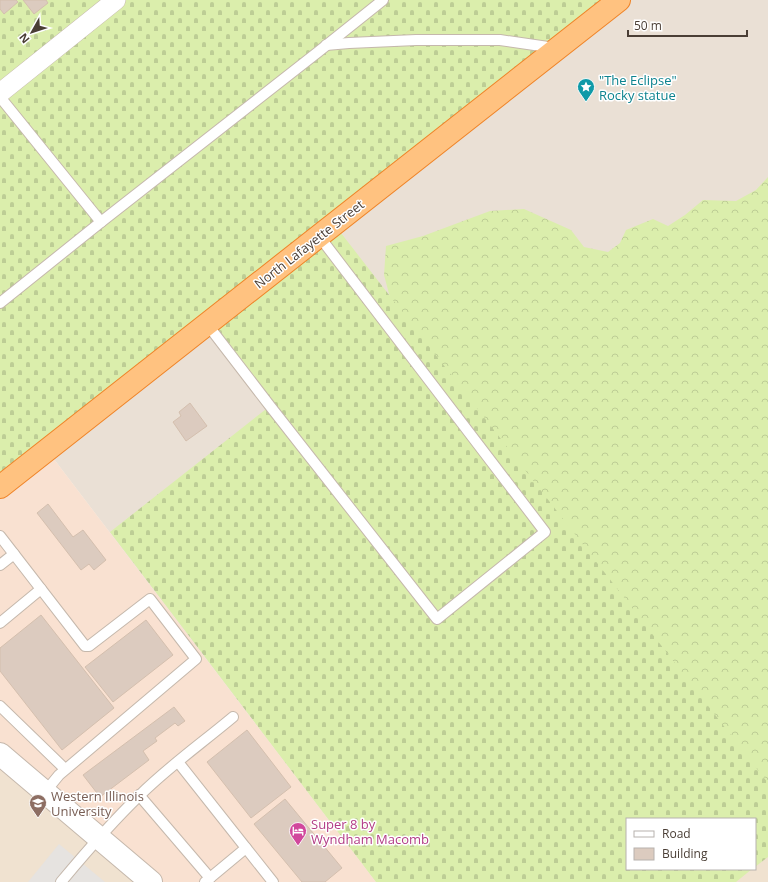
<svg xmlns="http://www.w3.org/2000/svg" width="768" height="882" font-family="'Open Sans',sans-serif">
<style>
.residential{fill:#eae0d5;fill-rule:evenodd}
.commercial{fill:#f9e1d1}
.education{fill:#f0e2d0}
.forest{fill:url(#forest-crowns)}
.cemetery{fill:url(#cemetery-stones)}
.parking{fill:#e6e3e0}
.building{fill:#dccbbf;stroke:#d4bfae}
.lines{fill:none;stroke-linecap:round;stroke-linejoin:round}
.service-casing{stroke:#c5b8ac;stroke-width:12}
.minor-casing{stroke:#c5b8ac;stroke-width:20}
.tertiary-casing{stroke:#c5b8ac;stroke-width:24}
.trunk-casing{stroke:#ef8428;stroke-width:24}
.service{stroke:#fff;stroke-width:10}
.minor{stroke:#fff;stroke-width:19}
.tertiary{stroke:#fff;stroke-width:22}
.trunk{stroke:#ffc280;stroke-width:22}
.labels{text-anchor:middle;stroke-width:3;stroke-linejoin:round;paint-order:stroke}
.culture-label{font-size:13px;fill:#0d838f;stroke:#fff;text-anchor:start}
.street-label{font-size:13px;fill:#4a3e35;stroke:#fff}
.education-label{font-size:13px;fill:#785e54;stroke:#fff;text-anchor:start}
.hotel-label{font-size:13px;fill:#b23c85;stroke:#fff;text-anchor:start}
</style>
<defs>
<pattern id="forest-crowns" width="20" height="18" patternUnits="userSpaceOnUse"><rect width="20" height="18" fill="#dbeeac"/><path d="M2 6a3 3 0 1 1 6 0M12 15a3 3 0 1 1 6 0" fill="none" stroke="#bdcd95"/></pattern>
<pattern id="cemetery-stones" width="16" height="16" patternUnits="userSpaceOnUse"><rect width="16" height="16" fill="#dbeeac"/><path d="M2 7V4a2 2 0 0 1 4 0v3zM10 15v-3a2 2 0 0 1 4 0v3z" fill="#bdcd95"/></pattern>
</defs>
<rect width="100%" height="100%" fill="#f6efe8"/>
<!-- residential -->
<path class="residential" d="M619,0H768V882H376L47,450ZM627,819H755V869H627Z"/>
<!-- commercial -->
<polygon class="commercial" points="47,450 376,882 151,882 0,755 0,487"/>
<!-- education -->
<g class="education">
<polygon points="0,755 151,882 0,882"/>
<polygon points="768,857 768,882 735,882 752,869 755,869 755,867"/>
</g>
<!-- forest -->
<polygon class="forest" points="768,177 768,818 627,819 627,869 580,882 397,324 384,275 386,246 423,236 490,211 524,209 571,230 584,247 608,252 620,243 626,230 653,219 668,226 685,215 703,200 736,201 756,190"/>
<!-- cemetery -->
<polygon class="cemetery" points="0,0 619,0 334,224 768,783 768,857 755,867 755,819 627,819 627,869 752,869 736,882 376,882 110,532 270,406 207,324 0,487"/>
<!-- parking -->
<polygon class="parking" points="59,844 105,882 28,882"/>
<!-- building -->
<g class="building">
<polygon points="0,0 16,0 18,2 4,14 0,9"/>
<polygon points="23,0 46,0 48,3 34,14"/>
<polygon points="190,403 207,426 186,441 173,422 181,416 179,412"/>
<polygon points="48,504 73,537 83,530 106,560 94,570 89,564 81,570 37,513"/>
<polygon points="41,615 114,708 62,750 0,671 0,648"/>
<polygon points="146,620 173,655 113,702 85,667"/>
<polygon points="174,707 185,721 178,726 175,723 155,738 157,741 143,751 149,760 100,797 83,775"/>
<polygon points="247,730 291,787 251,818 207,762"/>
<polygon points="285,799 342,868 325,882 302,882 254,824"/>
</g>
<g class="lines">
<defs>
<g id="service">
<polyline points="326,45 349,43 416,40 500,40 555,48"/>
<polyline points="0,97 101,222"/>
<polyline points="0,303 101,222 318,52 383,0"/>
<polyline points="207,324 270,406 437,619 545,532 319,236"/>
<polyline points="0,536 85,646 89,646 150,599 196,659 59,775 45,792"/>
<polyline points="0,565 14,554"/>
<polyline points="0,623 41,589"/>
<polyline points="0,706 65,769"/>
<polyline points="178,762 246,848 205,882"/>
<polyline points="139,795 210,878"/>
<polyline points="246,848 273,882"/>
<path d="M61,882C86,852 111,823 139,796C168,767 202,743 233,717"/>
</g>
<polyline id="minor" points="0,93 116,0"/>
<polyline id="tertiary" points="0,754 151,882"/>
<polyline id="trunk" points="0,487 619,0"/>
</defs>
<!-- service casing -->
<use href="#service" class="service-casing"/>
<!-- minor casing -->
<use href="#minor" class="minor-casing"/>
<!-- tertiary casing -->
<use href="#tertiary" class="tertiary-casing"/>
<!-- trunk casing -->
<use href="#trunk" class="trunk-casing"/>
<!-- service -->
<use href="#service" class="service"/>
<!-- minor -->
<use href="#minor" class="minor"/>
<!-- tertiary -->
<use href="#tertiary" class="tertiary"/>
<!-- trunk -->
<use href="#trunk" class="trunk"/>
</g>
<!-- icons -->
<defs>
<symbol id="sight-pin" viewBox="-11 -11 22 30"><path d="M0 17L-7.5 6A9.5 9.5 0 1 1 7.5 6Z" fill="#0f9aa8" stroke="#fff"/><path d="M0-6L1.8-2.2L6-1.7L2.9 1.2L3.7 5.4L0 3.3L-3.7 5.4L-2.9 1.2L-6-1.7L-1.8-2.2Z" fill="#fff"/></symbol>
<symbol id="university-pin" viewBox="-11 -11 22 30"><path d="M0 17L-7.5 6A9.5 9.5 0 1 1 7.5 6Z" fill="#8d6e63" stroke="#fff"/><path d="M0-5L7-2L0 1L-7-2ZM-4 1L0 2.5L4 1V4Q0 6-4 4Z" fill="#fff"/></symbol>
<symbol id="hotel-pin" viewBox="-11 -11 22 30"><path d="M0 17L-7.5 6A9.5 9.5 0 1 1 7.5 6Z" fill="#d1479c" stroke="#fff"/><path d="M-6-4.5h1.5V1H6V5H4.5V3h-9V5H-6ZM-4 0a1.8 1.8 0 1 1 3.6 0ZM.5 0V-2.5h3Q6-2.5 6 0Z" fill="#fff"/></symbol>
</defs>
<g fill-rule="evenodd">
<use href="#sight-pin" x="576" y="77" width="20" height="27"/>
<use href="#university-pin" x="28" y="793" width="20" height="27"/>
<use href="#hotel-pin" x="288" y="821" width="20" height="27"/>
</g>
<g class="labels">
<!-- culture labels -->
<g class="culture-label">
<text x="599" y="85">"The Eclipse"<tspan x="599" dy="15">Rocky statue</tspan></text>
</g>
<!-- street labels -->
<g class="street-label">
<text transform="translate(309 244) rotate(-38)" y="5">North Lafayette Street</text>
</g>
<!-- education labels -->
<g class="education-label">
<text x="51" y="801">Western Illinois<tspan x="51" dy="15">University</tspan></text>
</g>
<!-- hotel labels -->
<g class="hotel-label">
<text x="311" y="829">Super 8 by<tspan x="311" dy="15">Wyndham Macomb</tspan></text>
</g>
</g>
<!-- legend -->
<rect x="626" y="818" width="130" height="52" fill="#ffffff" stroke="#b7b2ae"/>
<rect x="634" y="831" width="20" height="6" fill="#ffffff" stroke="#b7b2ae"/>
<text x="662" y="838" font-size="12" fill="#4a3e35">Road</text>
<rect x="634" y="848" width="20" height="12" fill="#dccbbf" stroke="#b7b2ae"/>
<text x="662" y="858" font-size="12" fill="#4a3e35">Building</text>
<!-- north arrow -->
<g transform="translate(32 32) rotate(231)" stroke="#ffffff" stroke-width="3" paint-order="stroke">
<path d="M0-3L7 15L0 10L-7 15Z" fill="#4a3e35"/>
<text y="-6" font-size="11" font-weight="bold" text-anchor="middle" fill="#4a3e35">N</text>
</g>
<!-- scale -->
<path d="M628 30v6h119v-6" fill="none" stroke="#4a3e35" stroke-width="2"/>
<text x="634" y="30" font-size="12" fill="#4a3e35" stroke="#ffffff" stroke-width="3" paint-order="stroke">50 m</text>
</svg>
